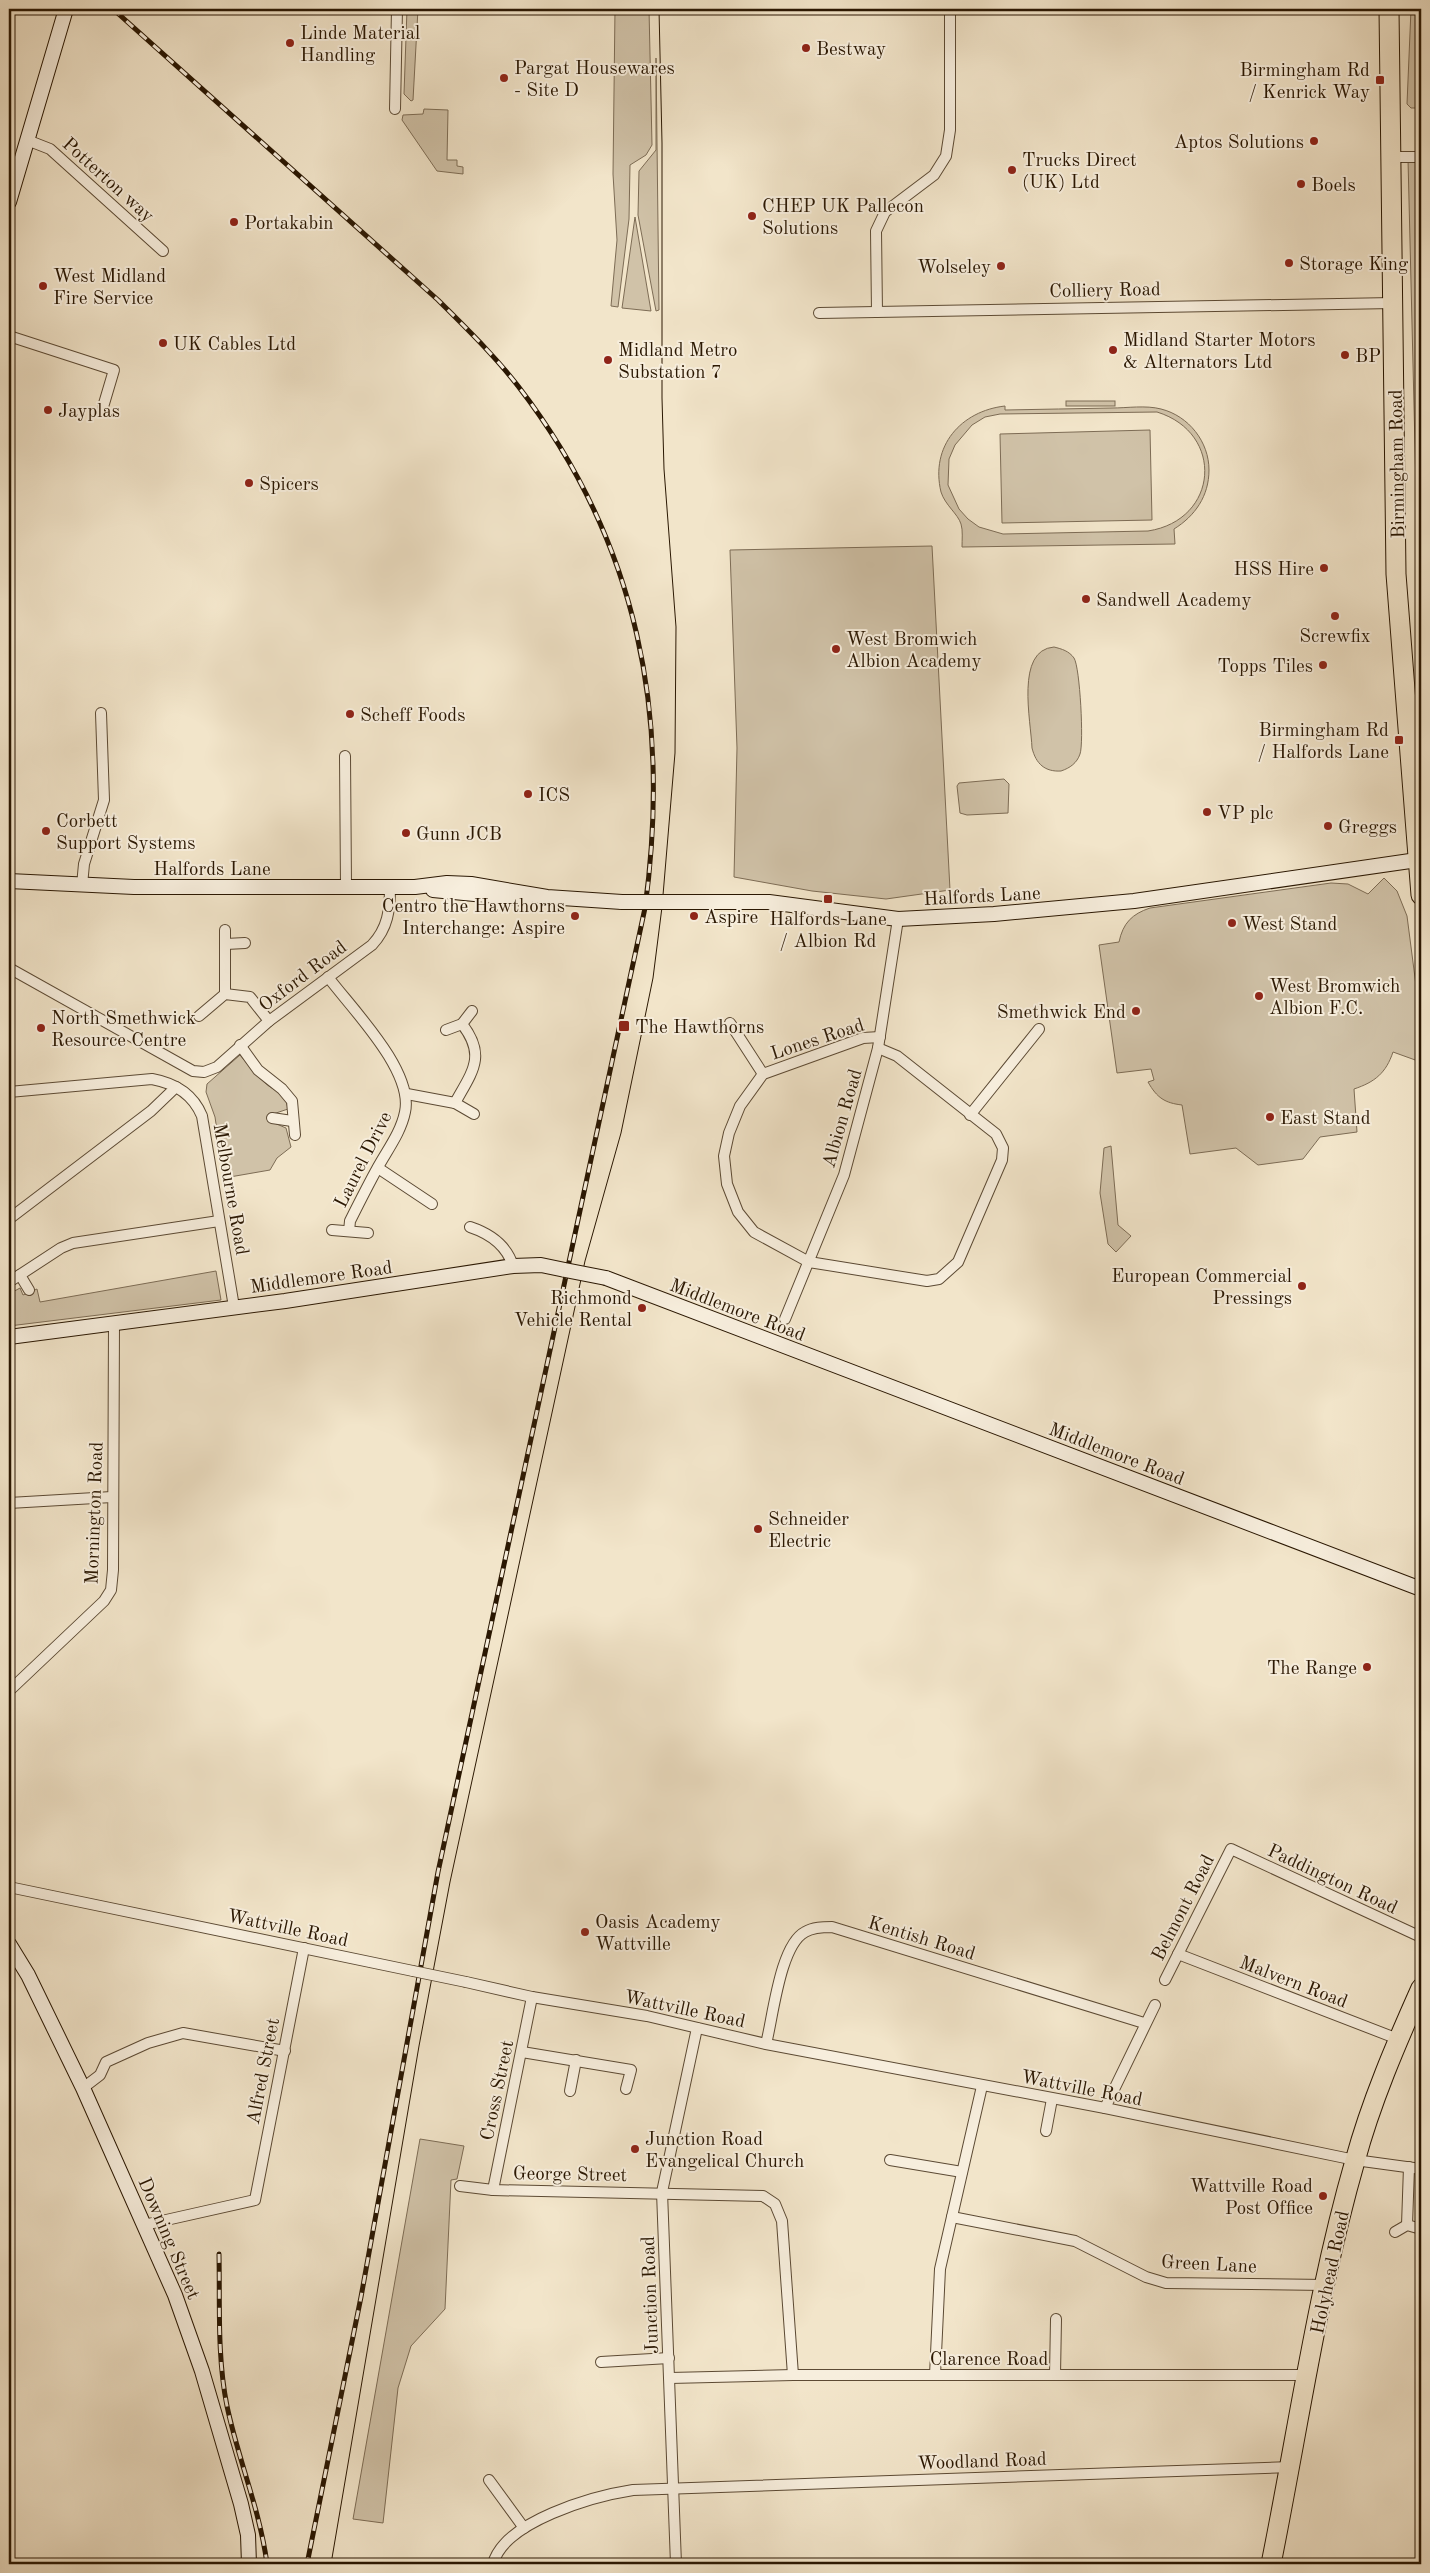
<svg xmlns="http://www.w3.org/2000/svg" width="1430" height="2573" font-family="'Old Standard TT',serif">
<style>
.green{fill:#d0c2a8;stroke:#7d6c55;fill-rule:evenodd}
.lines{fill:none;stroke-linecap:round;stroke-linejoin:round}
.street-casing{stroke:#5c4a34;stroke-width:12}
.secondary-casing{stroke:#2a1702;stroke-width:16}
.highway-casing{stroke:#2a1702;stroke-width:21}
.street{stroke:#f7eedd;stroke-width:10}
.secondary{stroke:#f7eedd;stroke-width:14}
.highway{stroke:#f2e5ca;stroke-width:19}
.tram{stroke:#2a1702;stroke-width:1}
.rail-casing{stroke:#2a1702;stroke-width:5}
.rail{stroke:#f7eedd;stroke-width:3;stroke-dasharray:9;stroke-linecap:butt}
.street-bridge-casing{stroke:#5c4a34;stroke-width:12;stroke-linecap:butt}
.secondary-bridge-casing{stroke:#2a1702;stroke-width:16;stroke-linecap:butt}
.street-bridge{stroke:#f7eedd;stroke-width:10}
.secondary-bridge{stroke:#f7eedd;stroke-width:14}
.poi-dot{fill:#8f2418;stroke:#f7eedd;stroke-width:2}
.labels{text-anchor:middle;stroke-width:4;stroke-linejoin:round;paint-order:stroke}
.poi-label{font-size:19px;fill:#2a1702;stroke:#f7eedd;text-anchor:start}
.street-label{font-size:19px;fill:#2a1702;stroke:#f7eedd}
</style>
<rect width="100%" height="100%" fill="#f2e5ca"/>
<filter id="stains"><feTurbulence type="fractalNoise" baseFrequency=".004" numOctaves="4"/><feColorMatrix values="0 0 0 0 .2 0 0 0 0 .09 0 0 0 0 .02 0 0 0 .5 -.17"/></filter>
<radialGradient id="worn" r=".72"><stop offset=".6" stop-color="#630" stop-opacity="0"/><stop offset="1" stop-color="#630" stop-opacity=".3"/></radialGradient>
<!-- green -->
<g class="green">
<polygon points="407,9 418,9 413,100 411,101 404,94"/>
<polygon points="615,9 649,9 652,145 646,155 630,165 629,219 618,307 611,306 617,240 613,174"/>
<polygon points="1411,9 1421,9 1421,108 1411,108 1407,104"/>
<polygon points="656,58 659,310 656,311 638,215 639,171 656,150"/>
<polygon points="424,109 448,110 447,160 457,160 457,166 463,167 463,174 437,171 402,120 403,115 423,114"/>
<polygon points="1408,159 1421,159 1421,488 1416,488"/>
<polygon points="635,217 651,311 622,308"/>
<rect x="1066" y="401" width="49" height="5"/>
<path d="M1005,406V410C1041,409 1076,409 1112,408C1127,408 1146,405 1161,409C1189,416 1209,442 1209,470C1209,496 1195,516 1174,529L1175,544L962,547C962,540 963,530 961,524C958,514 945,505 941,492C930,446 961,411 1005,406ZM1157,412C1225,433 1219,520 1148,531L1003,534L979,527L968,519L959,509L948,485L949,459L955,445L972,425L985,417L1000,414Z"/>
<polygon points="1150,430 1152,520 1002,523 1000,434"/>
<polygon points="932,546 950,890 886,899 812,891 734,877 737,748 730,550"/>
<path d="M1054,647C1062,649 1069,651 1074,658C1080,667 1084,743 1080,754C1077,763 1070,768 1061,771C1045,772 1036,764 1032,748C1031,721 1015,650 1054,647Z"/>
<polygon points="1004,779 1009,784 1008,813 967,815 960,813 957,786 959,783"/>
<path d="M1384,878L1397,891L1407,916L1421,1024V1051L1418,1061L1393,1052C1386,1073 1375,1082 1354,1089L1357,1132L1320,1137L1303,1159L1258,1165L1236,1148L1190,1154L1182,1105C1165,1103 1157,1098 1148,1082L1154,1080L1151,1069L1117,1073L1099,945L1119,942C1123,923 1132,914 1150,908L1331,883L1348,884L1368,894Z"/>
<path d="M240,1055C248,1064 255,1075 265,1083C276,1093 285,1090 288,1109L273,1114L272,1122L286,1128L291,1147L277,1158L270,1170L224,1178L215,1117L206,1092L207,1084Z"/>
<polygon points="1111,1146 1118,1225 1131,1236 1116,1252 1108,1244 1100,1193 1104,1148"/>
<polygon points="216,1271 221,1300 9,1326 9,1294 20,1288 23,1295 37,1289 40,1302"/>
<polygon points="420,2139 464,2146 457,2179 451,2180 445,2309 411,2346 398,2388 383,2523 353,2519"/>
</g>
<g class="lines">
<defs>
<g id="street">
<polyline points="395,109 397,9"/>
<polyline points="27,140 50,149 163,251"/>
<polyline points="1390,157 1421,157"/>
<polyline points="877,312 876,231 885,212 934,175 946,156 950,130 950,9"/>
<polyline points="819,313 1393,303"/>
<polyline points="9,336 114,370 103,407"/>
<polyline points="345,756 346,886"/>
<polyline points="82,885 84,864 104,800 101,713"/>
<polyline points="226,944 245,943"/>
<path d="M9,968L193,1071L204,1072L217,1067L269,1021L372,945C388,928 390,910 390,887"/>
<path d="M328,977C352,1009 414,1071 405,1112C401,1132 388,1149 378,1167C368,1185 359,1203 350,1221L349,1231"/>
<polyline points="225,994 225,930"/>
<polyline points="199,1016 225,994 250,997 269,1021"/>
<polyline points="730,1023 763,1074"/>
<polyline points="446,1030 462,1024 472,1011"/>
<polyline points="240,1045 258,1070 282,1089 292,1101 295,1135"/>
<polyline points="878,1048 897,1056 996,1134 1003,1148 1002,1160 958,1262 939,1279 927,1281 809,1262 754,1232 738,1212 727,1184 724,1156 729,1133 740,1106 763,1074 863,1038 880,1037"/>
<path d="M9,1092L152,1079C174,1083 193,1094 202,1116L234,1307"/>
<polyline points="407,1094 455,1103 474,1114"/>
<path d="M455,1103C472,1072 487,1056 462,1024"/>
<polyline points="970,1115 1039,1029"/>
<polyline points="272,1118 292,1121"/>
<polyline points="378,1168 432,1204"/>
<polyline points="9,1219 151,1111 176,1087"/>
<path d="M470,1227C491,1234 507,1246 513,1266"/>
<polyline points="332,1230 368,1233"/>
<polyline points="20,1275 29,1290"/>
<polyline points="9,1282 61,1248 73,1243 219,1221"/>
<polyline points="785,1319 844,1175 878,1048 898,919"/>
<polyline points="9,1503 112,1497"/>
<polyline points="9,1691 104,1601 111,1590 113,1570 114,1324"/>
<polyline points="9,1887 413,1971"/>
<polyline points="1178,1954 1398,2039"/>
<polyline points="1165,1980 1231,1849 1421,1937"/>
<polyline points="466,1982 532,1997 647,2016 766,2044 1105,2108 1355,2160 1421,2169"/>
<path d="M766,2044C773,2017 780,1945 805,1932C813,1927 823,1927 832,1927L1144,2023"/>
<polyline points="522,2052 631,2070 626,2089"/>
<polyline points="83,2088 100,2075 106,2062 148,2043 183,2033 285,2051"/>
<polyline points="570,2091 576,2060"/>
<polyline points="1105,2108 1155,2005"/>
<polyline points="1046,2131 1052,2099"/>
<polyline points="890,2160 962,2172"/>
<polyline points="460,2186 493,2190 763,2196 775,2204 782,2221 793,2375"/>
<polyline points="493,2190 532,1997"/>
<polyline points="952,2217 1075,2241 1146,2277 1166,2283 1325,2285"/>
<polyline points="144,2225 255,2200 304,1948"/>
<polyline points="1407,2225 1409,2167"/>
<polyline points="1395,2232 1407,2225 1421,2229"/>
<polyline points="601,2362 669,2358"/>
<polyline points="935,2375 940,2269 982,2086"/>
<polyline points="1055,2375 1056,2319"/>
<polyline points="670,2378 793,2375 1308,2375"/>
<polyline points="489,2480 524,2528"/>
<path d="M493,2564C504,2521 594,2496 633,2490L1291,2467"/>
<polyline points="676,2564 662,2192 697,2028"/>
</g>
<g id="secondary">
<polyline points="9,202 66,9"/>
<polyline points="9,881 134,887 415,887 447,883 471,884 547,897 622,902"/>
<polyline points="433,890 526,899"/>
<polyline points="688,902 769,902 898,919 994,914 1134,901 1417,860"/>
<polyline points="606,1278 1421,1589"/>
<polyline points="9,1337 285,1301 513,1266 541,1265 565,1270"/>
<polyline points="9,1944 28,1975 83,2088 175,2295 202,2371 241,2504 248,2535 249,2564"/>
</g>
<g id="highway">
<polyline points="1389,9 1396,574 1421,895"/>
<path d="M1271,2564C1298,2430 1317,2293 1355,2161C1371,2102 1396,2044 1421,1988"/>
</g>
</defs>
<!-- street casing -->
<use href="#street" class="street-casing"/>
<!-- secondary casing -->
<use href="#secondary" class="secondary-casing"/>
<!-- highway casing -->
<use href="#highway" class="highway-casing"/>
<!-- street -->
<use href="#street" class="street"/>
<!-- secondary -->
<use href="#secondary" class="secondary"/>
<!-- highway -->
<use href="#highway" class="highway"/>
<!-- tram -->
<polyline class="tram" points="331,2564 419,2046 450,1882 585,1261 621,1133 653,978 662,907 675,753 676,627 664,469 662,398 662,143 659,9"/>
<defs>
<g id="rail">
<path d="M113,9L438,300C466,328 494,355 518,386C639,543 671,716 645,908L438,1872L361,2297L307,2564"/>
<path d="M219,2254C220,2304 217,2357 227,2406C238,2459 260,2510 267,2564"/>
</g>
</defs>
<!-- rail casing -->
<use href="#rail" class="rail-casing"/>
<!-- rail -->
<use href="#rail" class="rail"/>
<defs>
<polyline id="street-bridge" points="413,1971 466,1982"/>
<g id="secondary-bridge">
<polyline points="622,902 688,902"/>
<polyline points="565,1270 606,1278"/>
</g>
</defs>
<!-- street-bridge casing -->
<use href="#street-bridge" class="street-bridge-casing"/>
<!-- secondary-bridge casing -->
<use href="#secondary-bridge" class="secondary-bridge-casing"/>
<!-- street-bridge -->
<use href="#street-bridge" class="street-bridge"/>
<!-- secondary-bridge -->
<use href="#secondary-bridge" class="secondary-bridge"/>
</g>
<!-- markers -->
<g class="poi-dot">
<circle cx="290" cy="43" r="5"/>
<circle cx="806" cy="48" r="5"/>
<circle cx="504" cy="78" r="5"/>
<rect x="1375" y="75" width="10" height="10" rx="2.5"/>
<circle cx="1314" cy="141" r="5"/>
<circle cx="1012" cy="170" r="5"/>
<circle cx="1301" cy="184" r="5"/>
<circle cx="752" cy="216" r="5"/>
<circle cx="234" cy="222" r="5"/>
<circle cx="1289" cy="263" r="5"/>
<circle cx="1001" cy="266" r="5"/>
<circle cx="43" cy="286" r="5"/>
<circle cx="163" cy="343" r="5"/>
<circle cx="1113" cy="350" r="5"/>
<circle cx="1345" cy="355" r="5"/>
<circle cx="608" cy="360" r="5"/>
<circle cx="48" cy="410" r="5"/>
<circle cx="249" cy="483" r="5"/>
<circle cx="1324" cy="568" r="5"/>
<circle cx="1086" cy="599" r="5"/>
<circle cx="1335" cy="616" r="5"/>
<circle cx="836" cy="649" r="5"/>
<circle cx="1323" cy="665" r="5"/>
<circle cx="350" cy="714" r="5"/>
<rect x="1394" y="735" width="10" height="10" rx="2.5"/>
<circle cx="528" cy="794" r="5"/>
<circle cx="1207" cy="812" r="5"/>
<circle cx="1328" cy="826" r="5"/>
<circle cx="46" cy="831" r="5"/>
<circle cx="406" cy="833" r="5"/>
<rect x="823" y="894" width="10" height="10" rx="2.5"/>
<circle cx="575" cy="916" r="5"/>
<circle cx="694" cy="916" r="5"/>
<circle cx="1232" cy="923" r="5"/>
<circle cx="1259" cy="996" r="5"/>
<circle cx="1136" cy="1011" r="5"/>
<rect x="618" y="1020" width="12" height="12" rx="2.5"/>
<circle cx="41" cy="1028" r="5"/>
<circle cx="1270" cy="1117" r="5"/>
<circle cx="1302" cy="1286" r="5"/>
<circle cx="642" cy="1308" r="5"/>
<circle cx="758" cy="1529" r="5"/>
<circle cx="1367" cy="1667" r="5"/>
<circle cx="585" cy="1932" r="5"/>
<circle cx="635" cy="2149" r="5"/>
<circle cx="1323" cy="2196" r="5"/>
</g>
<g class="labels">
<!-- poi labels -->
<g class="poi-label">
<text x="300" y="39">Linde Material<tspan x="300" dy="22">Handling</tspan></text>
<text x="816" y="55">Bestway</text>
<text x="514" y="74">Pargat Housewares<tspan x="514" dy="22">- Site D</tspan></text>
<text x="1370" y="76" text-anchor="end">Birmingham Rd<tspan x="1370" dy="22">/ Kenrick Way</tspan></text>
<text x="1304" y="148" text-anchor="end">Aptos Solutions</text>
<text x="1022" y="166">Trucks Direct<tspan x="1022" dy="22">(UK) Ltd</tspan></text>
<text x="1311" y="191">Boels</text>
<text x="762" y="212">CHEP UK Pallecon<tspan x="762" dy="22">Solutions</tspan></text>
<text x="244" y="229">Portakabin</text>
<text x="1299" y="270">Storage King</text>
<text x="991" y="273" text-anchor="end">Wolseley</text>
<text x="53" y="282">West Midland<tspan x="53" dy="22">Fire Service</tspan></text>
<text x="1123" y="346">Midland Starter Motors<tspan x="1123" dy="22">&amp; Alternators Ltd</tspan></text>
<text x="173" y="350">UK Cables Ltd</text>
<text x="618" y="356">Midland Metro<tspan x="618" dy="22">Substation 7</tspan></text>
<text x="1355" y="362">BP</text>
<text x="58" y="417">Jayplas</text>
<text x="259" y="490">Spicers</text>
<text x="1314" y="575" text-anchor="end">HSS Hire</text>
<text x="1096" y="606">Sandwell Academy</text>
<text x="1335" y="642" text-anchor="middle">Screwfix</text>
<text x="846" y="645">West Bromwich<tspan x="846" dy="22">Albion Academy</tspan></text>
<text x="1313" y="672" text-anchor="end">Topps Tiles</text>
<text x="360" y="721">Scheff Foods</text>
<text x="1389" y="736" text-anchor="end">Birmingham Rd<tspan x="1389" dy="22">/ Halfords Lane</tspan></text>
<text x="538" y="801">ICS</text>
<text x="1217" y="819">VP plc</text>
<text x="56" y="827">Corbett<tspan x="56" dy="22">Support Systems</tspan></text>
<text x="1338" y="833">Greggs</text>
<text x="416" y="840">Gunn JCB</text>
<text x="565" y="912" text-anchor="end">Centro the Hawthorns<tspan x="565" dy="22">Interchange: Aspire</tspan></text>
<text x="704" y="923">Aspire</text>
<text x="828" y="925" text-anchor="middle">Halfords Lane<tspan x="828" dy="22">/ Albion Rd</tspan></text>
<text x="1242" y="930">West Stand</text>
<text x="1269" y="992">West Bromwich<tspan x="1269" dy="22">Albion F.C.</tspan></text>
<text x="1126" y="1018" text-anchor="end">Smethwick End</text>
<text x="51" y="1024">North Smethwick<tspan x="51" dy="22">Resource Centre</tspan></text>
<text x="635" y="1033">The Hawthorns</text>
<text x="1280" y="1124">East Stand</text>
<text x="1292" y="1282" text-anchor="end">European Commercial<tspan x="1292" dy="22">Pressings</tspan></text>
<text x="632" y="1304" text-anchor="end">Richmond<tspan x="632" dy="22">Vehicle Rental</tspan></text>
<text x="768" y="1525">Schneider<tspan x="768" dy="22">Electric</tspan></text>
<text x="1357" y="1674" text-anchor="end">The Range</text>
<text x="595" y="1928">Oasis Academy<tspan x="595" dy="22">Wattville</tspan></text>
<text x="645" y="2145">Junction Road<tspan x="645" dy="22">Evangelical Church</tspan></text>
<text x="1313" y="2192" text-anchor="end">Wattville Road<tspan x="1313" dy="22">Post Office</tspan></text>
</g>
<!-- street labels -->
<g class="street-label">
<text transform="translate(109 179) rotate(42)" y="7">Potterton way</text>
<text transform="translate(1105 289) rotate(-1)" y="7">Colliery Road</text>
<text transform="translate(1396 464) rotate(-91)" y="7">Birmingham Road</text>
<text x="212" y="875">Halfords Lane</text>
<text transform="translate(982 895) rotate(-3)" y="7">Halfords Lane</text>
<text transform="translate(302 975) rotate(-37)" y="7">Oxford Road</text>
<text transform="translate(817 1038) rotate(-18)" y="7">Lones Road</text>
<text transform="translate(841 1118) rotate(-74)" y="7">Albion Road</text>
<text transform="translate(362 1159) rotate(-63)" y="7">Laurel Drive</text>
<text transform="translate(232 1189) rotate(80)" y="7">Melbourne Road</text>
<text transform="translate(321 1276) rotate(-8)" y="7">Middlemore Road</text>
<text transform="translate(738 1309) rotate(21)" y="7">Middlemore Road</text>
<text transform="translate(1117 1453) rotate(21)" y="7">Middlemore Road</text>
<text transform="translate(93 1513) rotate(-88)" y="7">Mornington Road</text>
<text transform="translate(1333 1878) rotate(25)" y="7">Paddington Road</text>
<text transform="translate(1182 1907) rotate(-63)" y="7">Belmont Road</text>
<text transform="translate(288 1927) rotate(12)" y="7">Wattville Road</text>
<text transform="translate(922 1937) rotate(17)" y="7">Kentish Road</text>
<text transform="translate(1294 1981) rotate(21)" y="7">Malvern Road</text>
<text transform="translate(685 2008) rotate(12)" y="7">Wattville Road</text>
<text transform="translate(262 2071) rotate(-79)" y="7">Alfred Street</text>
<text transform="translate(1082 2087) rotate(11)" y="7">Wattville Road</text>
<text transform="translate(496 2090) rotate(-78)" y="7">Cross Street</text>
<text transform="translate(570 2173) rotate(1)" y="7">George Street</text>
<text transform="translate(170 2238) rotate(67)" y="7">Downing Street</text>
<text transform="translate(1209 2263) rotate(3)" y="7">Green Lane</text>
<text transform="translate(1329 2272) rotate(-78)" y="7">Holyhead Road</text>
<text transform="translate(649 2295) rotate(-92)" y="7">Junction Road</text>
<text x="989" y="2365">Clarence Road</text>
<text transform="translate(982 2460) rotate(-2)" y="7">Woodland Road</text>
</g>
</g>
<!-- margin -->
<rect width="1430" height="2573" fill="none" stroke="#f2e5ca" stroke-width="30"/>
<rect x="10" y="10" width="1410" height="2553" fill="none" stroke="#2a1702" stroke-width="2.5"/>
<rect x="15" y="15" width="1400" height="2543" fill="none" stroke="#2a1702"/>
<rect width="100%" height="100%" filter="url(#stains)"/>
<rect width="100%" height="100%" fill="url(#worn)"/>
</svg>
